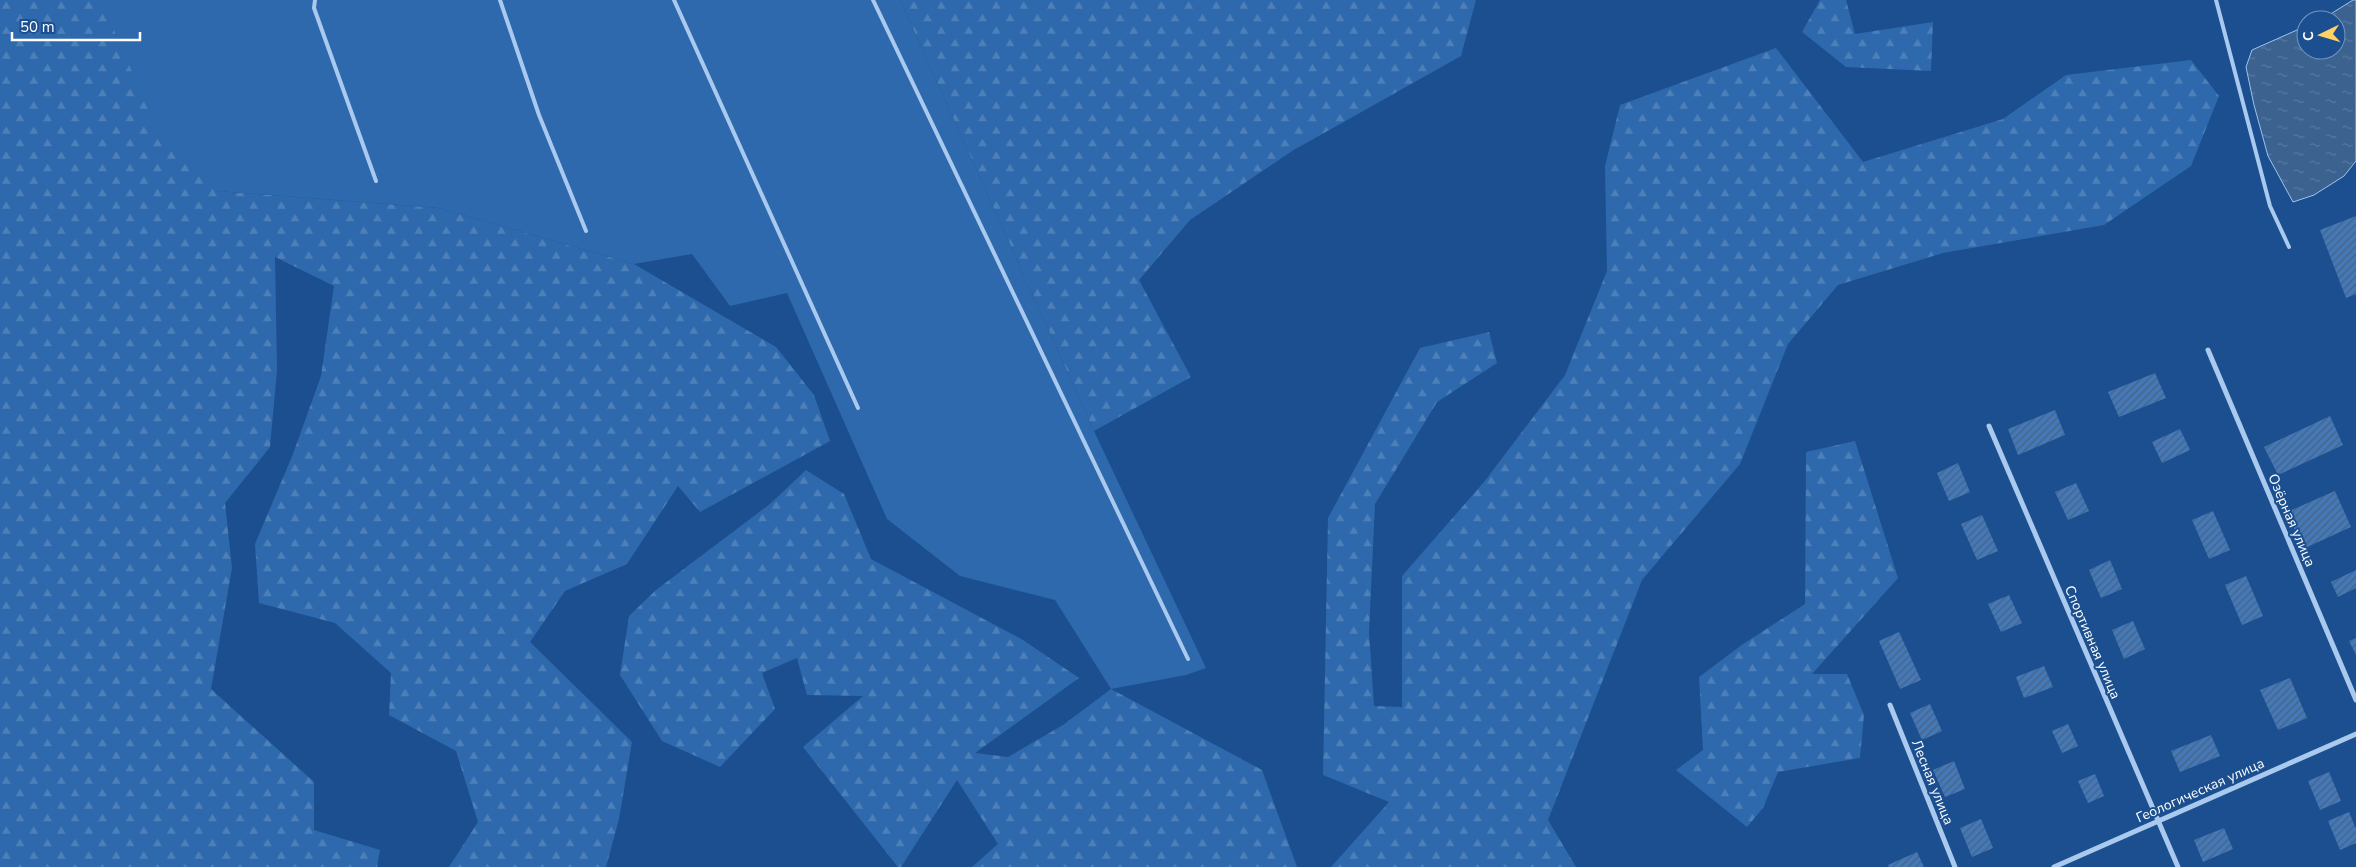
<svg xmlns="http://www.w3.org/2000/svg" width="2356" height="867" font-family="'Nunito Sans',sans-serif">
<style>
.forest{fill:url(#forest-firs)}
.garden{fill:#2e69ad}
.water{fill:url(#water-ripples);stroke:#9cc4f0}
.building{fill:url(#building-hatch)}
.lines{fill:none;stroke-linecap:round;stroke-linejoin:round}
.lane{stroke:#a9c9ee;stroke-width:4}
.street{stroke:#a9c9ee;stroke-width:5}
.labels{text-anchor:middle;stroke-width:4;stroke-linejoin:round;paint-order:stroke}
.street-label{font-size:14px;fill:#fff;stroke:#1b4f8f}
</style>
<defs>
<pattern id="forest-firs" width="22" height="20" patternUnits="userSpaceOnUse" patternTransform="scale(1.25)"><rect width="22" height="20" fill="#2e69ad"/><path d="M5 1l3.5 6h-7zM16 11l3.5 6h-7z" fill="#4d80b9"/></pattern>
<pattern id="water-ripples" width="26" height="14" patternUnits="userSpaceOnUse" patternTransform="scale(1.25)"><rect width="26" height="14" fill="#3c6290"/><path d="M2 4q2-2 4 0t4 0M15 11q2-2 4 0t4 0" fill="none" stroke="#597aa1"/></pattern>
<pattern id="building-hatch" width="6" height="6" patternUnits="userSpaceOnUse" patternTransform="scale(1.25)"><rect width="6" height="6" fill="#4478b7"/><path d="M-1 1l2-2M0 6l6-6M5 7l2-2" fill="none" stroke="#486282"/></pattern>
</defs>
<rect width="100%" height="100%" fill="#1b4f8f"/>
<!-- forest -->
<g class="forest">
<polygon points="0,0 101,0 217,191 439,208 634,264 776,347 814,395 830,441 700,512 678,486 627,564 565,591 530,642 632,742 619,819 606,867 449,867 478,822 456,751 389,715 391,673 335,623 259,603 255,544 293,454 321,376 334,286 275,257 277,370 270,447 225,503 232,568 211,689 314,782 314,830 380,850 377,867 0,867"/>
<polygon points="900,0 1476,0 1461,56 1292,151 1190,220 1139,280 1191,377 1094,431"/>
<polygon points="1820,0 1846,0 1855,34 1933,22 1931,71 1846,67 1802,32"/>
<polygon points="1776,48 1863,162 2003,119 2066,75 2191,60 2219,96 2191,166 2104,225 1943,253 1838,285 1788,344 1740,464 1642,580 1548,820 1576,867 1331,867 1389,802 1323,775 1328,518 1420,348 1489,332 1497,363 1437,402 1375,504 1369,632 1374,706 1402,707 1402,576 1484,482 1565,375 1607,271 1605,166 1620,105"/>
<polygon points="1855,441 1898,578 1812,674 1847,674 1864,715 1860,758 1778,772 1763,808 1747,827 1676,770 1703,750 1699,677 1743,644 1805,604 1806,452"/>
<polygon points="806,470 844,494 871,559 1023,640 1079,678 975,753 1008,757 1063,725 1111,689 1262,770 1297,867 972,867 998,844 957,780 901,867 898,867 803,747 863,696 807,695 797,658 762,673 775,709 720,767 662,741 620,675 629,616 656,590 770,504"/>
</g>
<!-- garden -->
<polygon class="garden" points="101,0 900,0 1094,431 1206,668 1186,675 1111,689 1055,600 960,576 887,519 787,293 730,306 692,254 634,264 439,208 217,191 162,141"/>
<!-- water -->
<polygon class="water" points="2353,0 2356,0 2356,161 2344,176 2314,195 2293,202 2268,156 2254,105 2246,67 2252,50 2306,26 2306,50 2336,50 2336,20 2321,20"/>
<!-- building -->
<g class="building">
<polygon points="2356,216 2356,294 2346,298 2320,230"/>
<polygon points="2155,373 2166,398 2119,417 2108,392"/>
<polygon points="2055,410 2065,435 2018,455 2008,429"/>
<polygon points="2330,416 2343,445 2278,475 2264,447"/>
<polygon points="2180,429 2190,450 2162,463 2152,442"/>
<polygon points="1958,463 1970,492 1949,501 1937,473"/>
<polygon points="2076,483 2089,511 2068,520 2055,492"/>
<polygon points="2335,491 2351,527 2303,549 2287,512"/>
<polygon points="2213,511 2230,550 2209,559 2192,520"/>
<polygon points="1982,515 1998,551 1977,560 1961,524"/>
<polygon points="2110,560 2122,589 2101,598 2089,570"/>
<polygon points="2356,570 2356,588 2338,597 2331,582"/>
<polygon points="2246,576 2263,616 2242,625 2225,585"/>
<polygon points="2009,595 2022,623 2001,632 1988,604"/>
<polygon points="2133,621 2145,649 2124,659 2112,630"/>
<polygon points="1899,632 1921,680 1900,689 1879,641"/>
<polygon points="2356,638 2356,655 2349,641"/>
<polygon points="2044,666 2053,687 2024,698 2016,677"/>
<polygon points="2290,678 2307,718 2278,730 2260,690"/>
<polygon points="1930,704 1942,731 1922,740 1910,713"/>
<polygon points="2068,724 2078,746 2062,753 2052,731"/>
<polygon points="2211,735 2220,756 2180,772 2171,751"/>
<polygon points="1954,761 1965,789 1945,797 1933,770"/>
<polygon points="2329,772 2341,801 2320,810 2308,781"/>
<polygon points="2095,774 2104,796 2088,803 2078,781"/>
<polygon points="2349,812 2356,829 2356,843 2340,850 2328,821"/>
<polygon points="1981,819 1993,848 1972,857 1960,828"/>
<polygon points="2224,828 2233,849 2203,862 2194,840"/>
<polygon points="1917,852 1924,867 1889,867 1888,865"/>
</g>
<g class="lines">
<!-- lane -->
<g class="lane">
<polyline points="315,0 314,8 376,181"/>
<polyline points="500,0 539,115 586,231"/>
<polyline points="674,0 858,408"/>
<polyline points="873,0 1188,659"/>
<polyline points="2216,0 2270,206 2289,247"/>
</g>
<!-- street -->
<g class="street">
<polyline points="2208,350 2356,700"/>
<polyline points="1989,426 2178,867"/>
<polyline points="1890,705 1955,867"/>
<polyline points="2054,867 2356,734"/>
</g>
</g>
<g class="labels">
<!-- street labels -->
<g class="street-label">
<text transform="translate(2292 520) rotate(67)" y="5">Озёрная улица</text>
<text transform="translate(2093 642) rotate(67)" y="5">Спортивная улица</text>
<text transform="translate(1933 782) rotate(68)" y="5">Лесная улица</text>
<text transform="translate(2200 790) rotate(-24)" y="5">Геологическая улица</text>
</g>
</g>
<!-- north arrow -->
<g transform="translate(2321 35) rotate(265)"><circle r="24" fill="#1b4f8f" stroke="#7695bc"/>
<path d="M0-4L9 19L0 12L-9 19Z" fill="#ffd166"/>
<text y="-8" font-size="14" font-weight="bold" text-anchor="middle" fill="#ffffff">С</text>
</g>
<!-- scale -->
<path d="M12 32v8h128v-8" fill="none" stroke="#ffffff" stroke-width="2.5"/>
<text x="20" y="32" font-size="15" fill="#ffffff" stroke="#1b4f8f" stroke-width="4" paint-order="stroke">50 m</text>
</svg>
